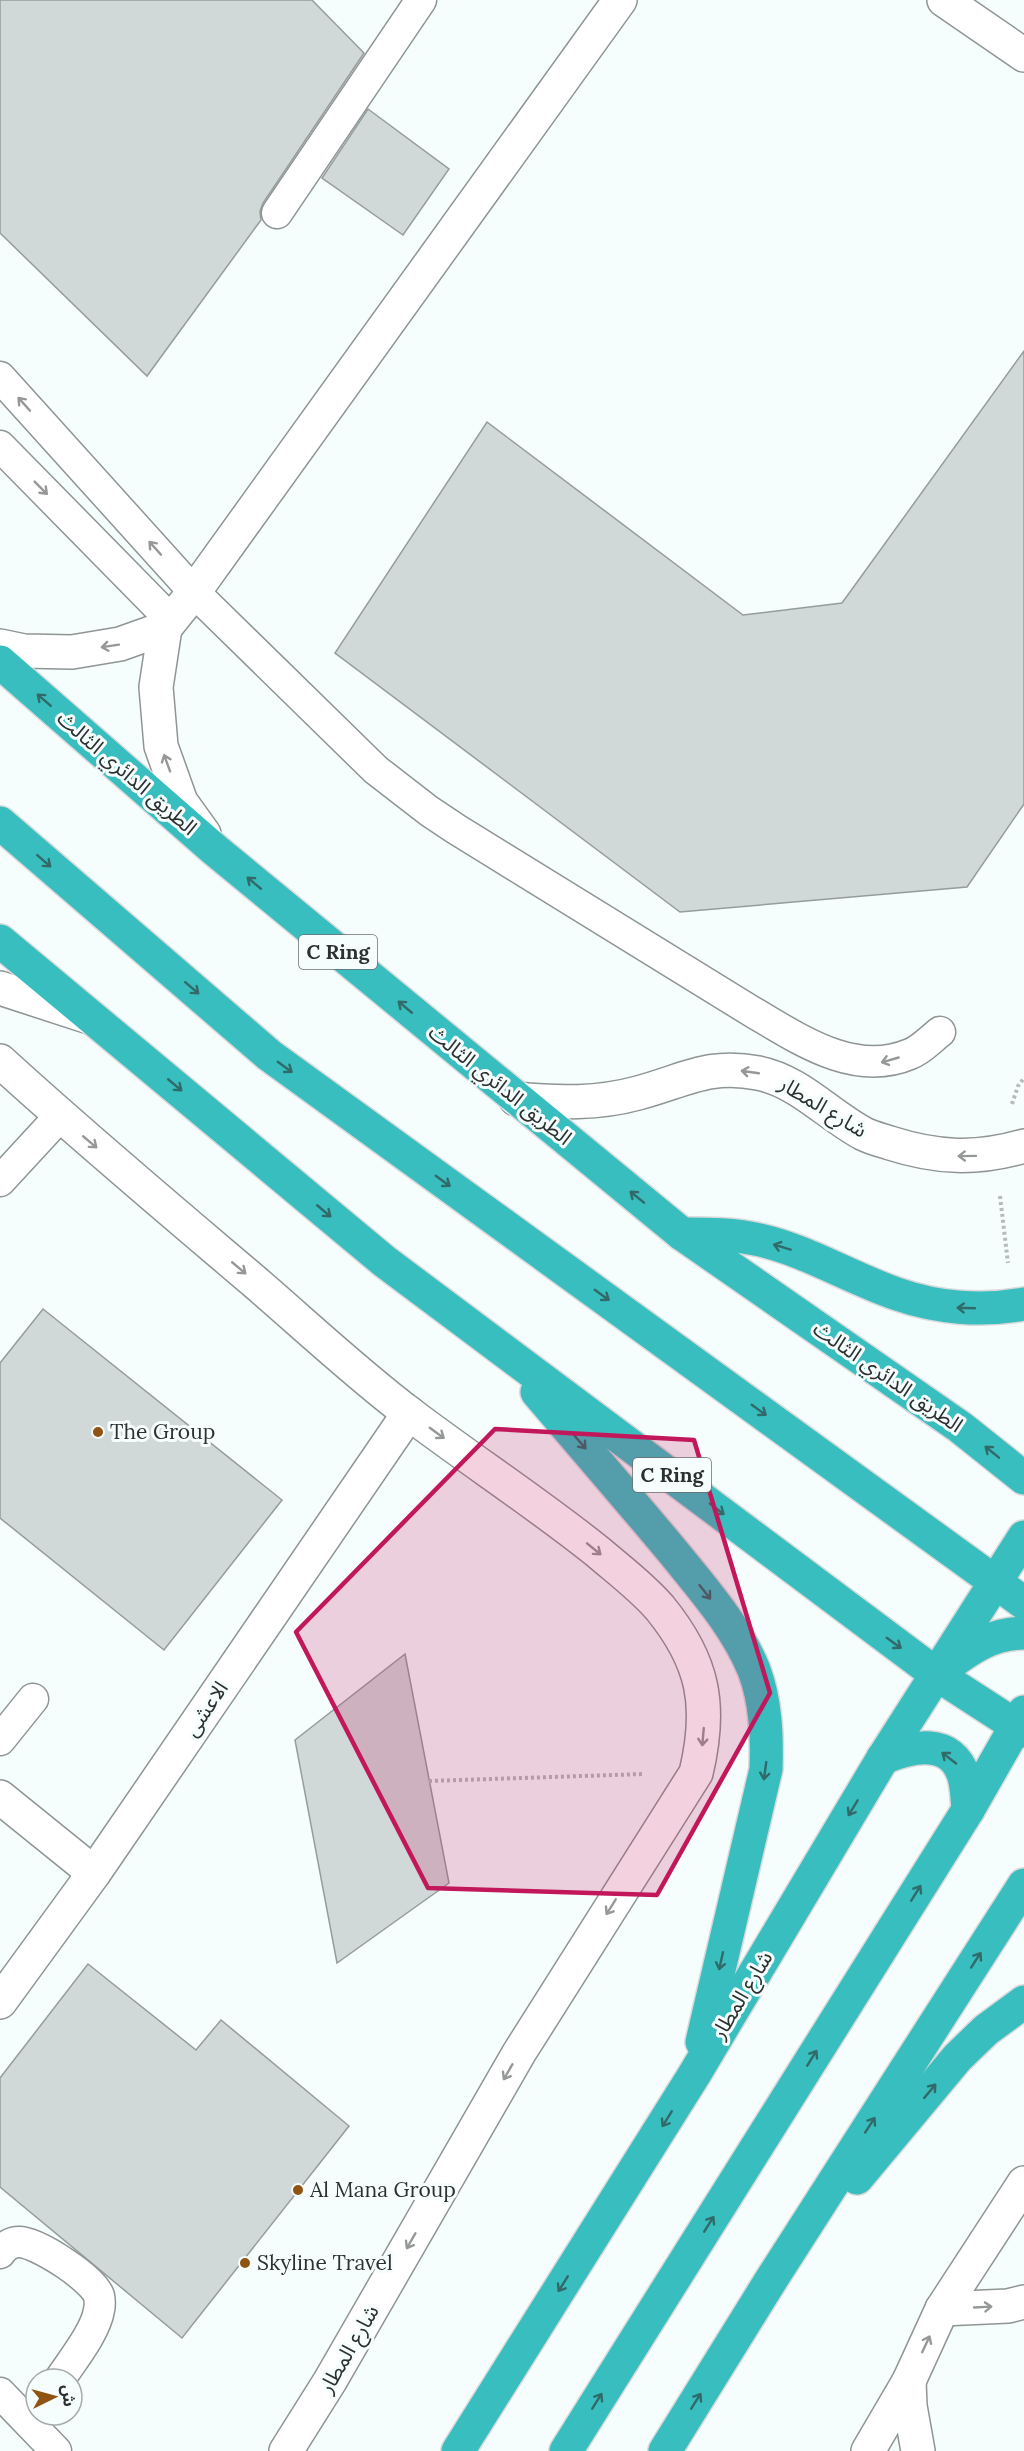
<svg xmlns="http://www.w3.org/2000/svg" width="1024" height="2451" font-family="Lora,'Noto Sans Arabic',serif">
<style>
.building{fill:#d1d8d8;stroke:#959c9c;stroke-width:1.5}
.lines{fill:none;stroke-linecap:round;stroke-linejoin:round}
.lane-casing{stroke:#8e9594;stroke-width:33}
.street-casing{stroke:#8e9594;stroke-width:36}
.highway-casing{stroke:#d9dada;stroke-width:36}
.path{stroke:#b5bbbb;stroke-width:4;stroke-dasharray:3 3;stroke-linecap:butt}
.lane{stroke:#fff;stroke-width:30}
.street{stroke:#fff;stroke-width:33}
.highway{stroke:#39bebf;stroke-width:33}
.oneway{stroke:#969898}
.oneway2{stroke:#326969}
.marked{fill:#c2185b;fill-opacity:0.2;stroke:#c2185b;stroke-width:4.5;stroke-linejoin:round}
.poi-dot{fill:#8f5412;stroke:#f6fdfd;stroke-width:2}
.labels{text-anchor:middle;stroke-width:6;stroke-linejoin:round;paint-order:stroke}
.shield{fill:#f6fdfd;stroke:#696e6e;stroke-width:1.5}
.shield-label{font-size:20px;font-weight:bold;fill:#2d3030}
.street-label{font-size:21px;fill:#2d3030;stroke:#f6fdfd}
.poi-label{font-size:21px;fill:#2d3030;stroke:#f6fdfd;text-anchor:start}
</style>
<rect width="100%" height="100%" fill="#f6fdfd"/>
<!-- building -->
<g class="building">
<polygon points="0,0 312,0 364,53 263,203 260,211 261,220 147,376 0,233"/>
<polygon points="368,109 449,169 403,235 322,178"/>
<polygon points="1024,351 1024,804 967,887 680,912 335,653 487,422 743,615 842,603"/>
<polygon points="43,1309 282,1500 164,1650 0,1518 0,1363"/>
<polygon points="405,1654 449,1883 337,1963 295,1740"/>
<polygon points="88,1964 196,2050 221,2020 349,2126 182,2338 0,2187 0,2078"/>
</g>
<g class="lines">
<defs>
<g id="lane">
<polyline points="277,213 421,0"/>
<path d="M0,377L194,592L376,770L429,811L456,829L751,1011C799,1039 854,1078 910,1054C921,1050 931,1039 940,1032"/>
<polyline points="0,446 172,621"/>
<polyline points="0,1181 60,1116"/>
<polyline points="0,1740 33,1699"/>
<path d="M0,2253C4,2247 11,2242 19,2242C37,2242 94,2279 99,2296C100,2300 100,2307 99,2310C96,2331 72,2361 60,2379"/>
<polyline points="0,2393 56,2451"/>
</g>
<g id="street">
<polyline points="944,0 1024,55"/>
<polyline points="165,628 156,687 161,746 181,802 204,834"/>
<polyline points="0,646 24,651 72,652 120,644 165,628 194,592 620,0"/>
<polyline points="0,988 89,1017"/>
<path d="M0,1061C83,1137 169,1209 255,1282C306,1326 356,1373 410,1414C472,1461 537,1503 598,1552C619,1570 642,1587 660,1608C704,1662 712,1706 696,1773L519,2053L330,2381L286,2451"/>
<path d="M516,1099C558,1103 598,1104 638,1093C684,1081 708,1063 758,1073C799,1081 828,1115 864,1134C872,1138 881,1140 890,1143C937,1158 976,1160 1024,1146"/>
<polyline points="0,1797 94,1873"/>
<polyline points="0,2002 94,1873 409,1413"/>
<polyline points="942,2309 1008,2306 1024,2302"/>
<polyline points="909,2381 910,2406 918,2451"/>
<polyline points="868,2451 909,2381 942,2309 1024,2183"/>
</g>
<g id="highway">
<polyline points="0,662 215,850 682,1234 960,1427 1024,1478"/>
<polyline points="0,823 269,1055 1024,1603"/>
<polyline points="0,941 384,1261 936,1674 1024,1731"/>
<path d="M682,1234C708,1234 734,1234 760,1240C808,1251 850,1278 897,1294C937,1308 982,1312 1024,1304"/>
<path d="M537,1392C583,1446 629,1499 674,1553C703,1589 736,1626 754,1670C766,1702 767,1735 766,1769L702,2042"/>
<path d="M947,1666C970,1648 993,1633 1024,1633"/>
<path d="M883,1758C912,1746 952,1737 964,1777C967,1788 967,1799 968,1810"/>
<polyline points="857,2178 957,2058 986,2030 1024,2002"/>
<polyline points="458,2451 694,2075 883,1758 1024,1537"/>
<polyline points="566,2451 968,1810 1024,1712"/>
<polyline points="665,2451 771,2280 1024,1885"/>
</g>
</defs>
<!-- lane casing -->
<use href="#lane" class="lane-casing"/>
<!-- street casing -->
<use href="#street" class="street-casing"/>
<!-- highway casing -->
<use href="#highway" class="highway-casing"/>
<!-- path -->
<g class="path">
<polyline points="1012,1104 1018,1086 1024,1078"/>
<polyline points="1000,1196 1008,1263"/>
<polyline points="429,1781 644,1774"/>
</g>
<!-- lane -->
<use href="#lane" class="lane"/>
<!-- street -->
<use href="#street" class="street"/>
<!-- highway -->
<use href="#highway" class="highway"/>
</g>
<!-- one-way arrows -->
<defs><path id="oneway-shaft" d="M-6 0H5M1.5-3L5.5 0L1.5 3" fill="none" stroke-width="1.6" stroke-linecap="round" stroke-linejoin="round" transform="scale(1.5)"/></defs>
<g class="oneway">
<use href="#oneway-shaft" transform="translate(24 404) rotate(-132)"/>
<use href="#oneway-shaft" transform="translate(41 488) rotate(45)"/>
<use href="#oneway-shaft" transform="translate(155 548) rotate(-132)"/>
<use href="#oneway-shaft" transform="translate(110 646) rotate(171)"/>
<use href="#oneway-shaft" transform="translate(167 763) rotate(-110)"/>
<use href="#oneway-shaft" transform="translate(890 1060) rotate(164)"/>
<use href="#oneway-shaft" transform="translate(750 1072) rotate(-172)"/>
<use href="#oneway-shaft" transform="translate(90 1142) rotate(40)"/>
<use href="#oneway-shaft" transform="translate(967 1156) rotate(179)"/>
<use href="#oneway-shaft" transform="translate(239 1268) rotate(40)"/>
<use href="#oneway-shaft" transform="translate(437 1433) rotate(36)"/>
<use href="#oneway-shaft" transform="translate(594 1549) rotate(39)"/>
<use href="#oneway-shaft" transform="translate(703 1737) rotate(95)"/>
<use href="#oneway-shaft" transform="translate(611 1907) rotate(122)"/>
<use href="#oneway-shaft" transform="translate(508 2072) rotate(120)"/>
<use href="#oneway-shaft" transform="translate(411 2241) rotate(120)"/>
<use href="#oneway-shaft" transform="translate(983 2307) rotate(-3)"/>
<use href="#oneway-shaft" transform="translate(926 2344) rotate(-65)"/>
</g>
<g class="oneway2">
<use href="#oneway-shaft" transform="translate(44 700) rotate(-139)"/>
<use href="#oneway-shaft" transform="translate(44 861) rotate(41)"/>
<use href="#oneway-shaft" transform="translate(254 883) rotate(-140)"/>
<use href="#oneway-shaft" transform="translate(192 988) rotate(41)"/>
<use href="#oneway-shaft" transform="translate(405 1007) rotate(-140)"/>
<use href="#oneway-shaft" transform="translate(285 1067) rotate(36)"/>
<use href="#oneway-shaft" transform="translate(175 1085) rotate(40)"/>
<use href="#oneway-shaft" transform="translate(443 1181) rotate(36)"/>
<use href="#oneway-shaft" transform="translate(637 1197) rotate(-141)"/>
<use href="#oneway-shaft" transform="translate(324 1211) rotate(40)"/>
<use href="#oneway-shaft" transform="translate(782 1247) rotate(-163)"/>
<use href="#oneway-shaft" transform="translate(602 1295) rotate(36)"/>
<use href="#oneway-shaft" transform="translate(966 1308) rotate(-178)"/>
<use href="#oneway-shaft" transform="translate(759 1410) rotate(36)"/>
<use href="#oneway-shaft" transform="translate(580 1442) rotate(49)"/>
<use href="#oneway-shaft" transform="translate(992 1452) rotate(-141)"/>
<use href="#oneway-shaft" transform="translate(717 1509) rotate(37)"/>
<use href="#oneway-shaft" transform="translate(705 1592) rotate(52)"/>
<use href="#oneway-shaft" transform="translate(894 1643) rotate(36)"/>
<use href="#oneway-shaft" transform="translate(949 1758) rotate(-142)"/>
<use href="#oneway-shaft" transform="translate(765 1771) rotate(98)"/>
<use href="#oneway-shaft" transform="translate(853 1808) rotate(121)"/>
<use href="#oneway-shaft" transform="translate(916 1893) rotate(-58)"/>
<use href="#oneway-shaft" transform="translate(976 1960) rotate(-57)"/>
<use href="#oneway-shaft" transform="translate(721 1961) rotate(103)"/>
<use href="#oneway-shaft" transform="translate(812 2058) rotate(-58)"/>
<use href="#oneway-shaft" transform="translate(930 2091) rotate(-50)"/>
<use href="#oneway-shaft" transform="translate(667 2119) rotate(122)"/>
<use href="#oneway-shaft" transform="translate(870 2125) rotate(-57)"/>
<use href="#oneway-shaft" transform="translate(709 2224) rotate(-58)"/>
<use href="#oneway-shaft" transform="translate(563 2284) rotate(122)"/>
<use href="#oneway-shaft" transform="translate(597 2401) rotate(-58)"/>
<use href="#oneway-shaft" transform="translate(696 2401) rotate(-58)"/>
</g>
<!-- marked area -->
<path class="marked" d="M495,1429L694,1440L770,1693L657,1895L428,1888L296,1632Z"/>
<!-- markers -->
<g class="poi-dot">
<circle cx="98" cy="1432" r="6"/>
<circle cx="298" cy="2190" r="6"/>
<circle cx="245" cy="2263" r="6"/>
</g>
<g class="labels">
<!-- shield labels -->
<g class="shield">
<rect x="299" y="935" width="78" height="34" rx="4.5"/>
<rect x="633" y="1458" width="78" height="34" rx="4.5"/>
</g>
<g class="shield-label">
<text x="338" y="959">C Ring</text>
<text x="672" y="1482">C Ring</text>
</g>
<!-- street labels -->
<g class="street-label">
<text transform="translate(127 773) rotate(41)" y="7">الطريق الدائري الثالث</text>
<text transform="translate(500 1085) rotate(39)" y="7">الطريق الدائري الثالث</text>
<text transform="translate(823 1107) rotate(31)" y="7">شارع المطار</text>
<text transform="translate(888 1377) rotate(35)" y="7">الطريق الدائري الثالث</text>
<text transform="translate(206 1709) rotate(-56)" y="7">الاعشى</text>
<text transform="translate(742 1995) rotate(-59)" y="7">شارع المطار</text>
<text transform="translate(349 2349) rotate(-60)" y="7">شارع المطار</text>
</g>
<!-- poi labels -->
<g class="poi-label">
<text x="110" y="1439">The Group</text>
<text x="310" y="2197">Al Mana Group</text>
<text x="257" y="2270">Skyline Travel</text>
</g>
</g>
<!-- north arrow -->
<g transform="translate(54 2397) rotate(85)"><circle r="28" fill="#f6fdfd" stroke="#a6abab" stroke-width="1.5"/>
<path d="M0-4.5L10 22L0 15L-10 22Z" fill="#8f5412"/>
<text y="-9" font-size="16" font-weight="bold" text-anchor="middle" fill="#2d3030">ش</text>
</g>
</svg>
